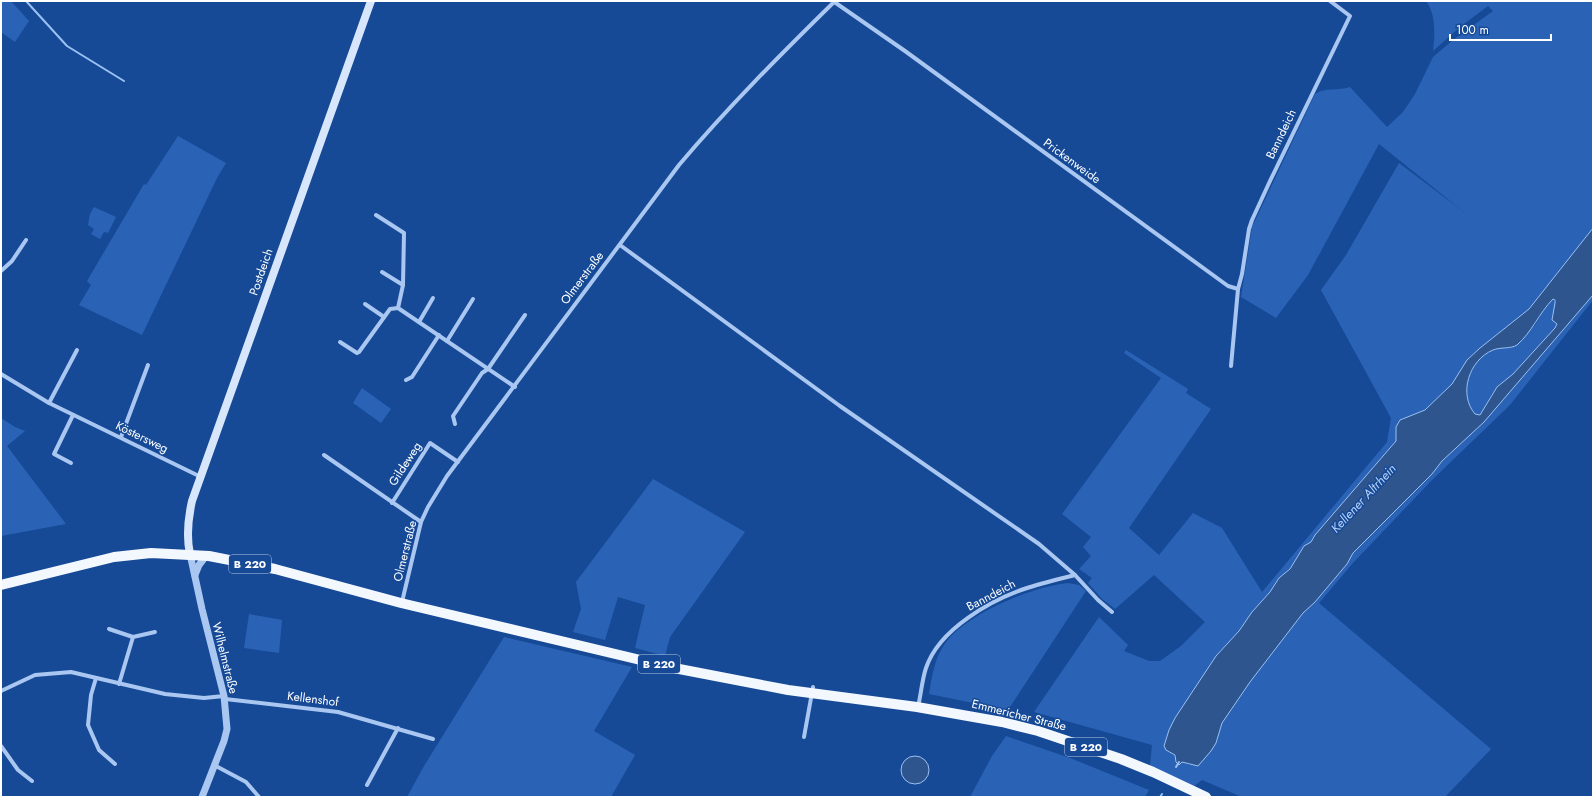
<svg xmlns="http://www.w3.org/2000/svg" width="1594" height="798" font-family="Jost,sans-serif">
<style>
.green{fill:#2a63b6}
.water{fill:#2f558e;stroke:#9bc1f4;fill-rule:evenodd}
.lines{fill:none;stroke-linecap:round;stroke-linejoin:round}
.stream{stroke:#9bc1f4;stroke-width:2}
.minor{stroke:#a9c7f1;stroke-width:4}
.tertiary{stroke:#a9c7f1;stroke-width:7}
.secondary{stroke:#d8e6fc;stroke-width:8}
.primary{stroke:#f3f8ff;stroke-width:10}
.labels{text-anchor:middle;stroke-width:3;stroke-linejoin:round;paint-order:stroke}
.shield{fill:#164a97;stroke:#b9c9e0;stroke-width:1}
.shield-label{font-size:11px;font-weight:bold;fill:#fff}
.street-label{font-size:12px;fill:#fff;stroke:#164a97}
.water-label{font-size:13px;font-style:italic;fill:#b5d1f8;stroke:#164a97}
</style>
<rect width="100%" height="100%" fill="#164a97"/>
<!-- green -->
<g class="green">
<polygon points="1,1 11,1 29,21 15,42 1,32"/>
<path d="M1426,1H1593V228L1529,309L1480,348L1467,360L1452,384L1425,410L1400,420L1396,428V441L1315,535L1311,542L1304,547L1290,569L1279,578L1270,592L1252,612L1239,631L1216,656L1187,700L1166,750C1176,755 1179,761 1190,765L1216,743L1222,723L1250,682L1303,613L1315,602L1347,564L1353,553L1432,474L1442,461L1484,422L1593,295V300L1510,405L1432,480L1352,564L1319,603L1491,749L1445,797H1242L1202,780L1194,786L1150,766L1152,745L1034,712L1099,617L1128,645L1124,651L1149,661H1160L1181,646L1205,622L1154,575L1115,609L1102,599L1088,583L1092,578L1079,569L1091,556L1083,547L1091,537L1062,514L1161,378L1124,353L1126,350L1188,389L1186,393L1211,409L1129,528L1159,555L1193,513L1222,528L1262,592L1387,442L1391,418L1321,290L1346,255L1399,163L1464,212L1379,144L1308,275L1276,318L1241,297L1252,227L1315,94C1325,87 1339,91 1350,87L1387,127L1403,112L1415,94L1433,57L1453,40L1493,11L1488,6L1460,27L1433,51C1435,35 1436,14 1426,1Z"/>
<polygon points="178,136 226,163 217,178 142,335 79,305 91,285 87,281 144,184 146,185"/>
<polygon points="94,207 116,217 108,233 104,232 100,239 91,234 94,229 88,225 90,214"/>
<path d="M1553,299L1555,303V322L1557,324L1555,328L1513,374L1497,387L1492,394L1484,410L1479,415L1475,414C1458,394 1469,361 1492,350C1498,347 1505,347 1511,347L1535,325L1546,306Z"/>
<polygon points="362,388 391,409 381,423 353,403"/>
<polygon points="1,418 15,427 25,431 7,446 66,524 1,536"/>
<polygon points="653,479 745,532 670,637 665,656 635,648 645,605 618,597 605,640 573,632 581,609 576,582"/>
<path d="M1068,583L1079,585L1086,591L1008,710L929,694C932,677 934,660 944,645C965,614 1031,587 1068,583Z"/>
<polygon points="249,614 282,620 279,653 244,648"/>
<polygon points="504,637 632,667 594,731 635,755 611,797 407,797 424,766"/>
<polygon points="1006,736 1070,758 1149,790 1145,797 970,797 992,756"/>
</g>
<!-- water -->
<g class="water">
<path d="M1593,228V295L1484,422L1442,461L1432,474L1353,553L1347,564L1315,602L1303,613L1250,682L1222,723L1216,743L1211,751L1198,766L1182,762L1179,765L1176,762L1175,755L1166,750L1164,746L1169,730L1175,718L1216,656L1239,631L1252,612L1270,592L1279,578L1290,569L1304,546L1311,542L1315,535L1396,441V427L1400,420L1425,410L1452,384L1467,360L1480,348L1529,309ZM1553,299L1555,300V303L1552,320L1557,324L1555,328L1513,374L1497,387L1480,415L1475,414C1458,394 1469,360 1493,350C1500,347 1511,349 1517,345C1532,332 1539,313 1553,299Z"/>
<circle cx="915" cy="770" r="14"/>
</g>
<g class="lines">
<!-- stream -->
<g class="stream">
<polyline points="26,1 67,46 124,81"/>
<polyline points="1176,767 1179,762"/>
<polyline points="1160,797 1162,794"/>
</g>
<!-- minor -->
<g class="minor">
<polyline points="833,1 905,51 1228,286 1238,289 1231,366"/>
<polyline points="376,215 404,233 403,285 398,308 515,387"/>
<polyline points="620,245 840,406 1039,544 1075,575 1098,600 1112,612"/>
<polyline points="1,271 12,261 26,240"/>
<polyline points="382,272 403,285"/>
<polyline points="1238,289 1242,274 1249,229 1252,220 1270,181 1350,16 1330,1"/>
<polyline points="365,304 384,317"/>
<polyline points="419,322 433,298"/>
<polyline points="447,341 473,299"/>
<polyline points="340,342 357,353 359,352 390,309 398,308"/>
<polyline points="1,374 49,403 201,477"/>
<polyline points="406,380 412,377 439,335"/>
<polyline points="49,403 77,350"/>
<polyline points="455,424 453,416 482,373 488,369 525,315"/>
<polyline points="121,437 148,365"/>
<polyline points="324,455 421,522"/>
<polyline points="71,463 54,454 73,415"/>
<polyline points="392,503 430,443 458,462"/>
<path d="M402,602L421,522L428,507L447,476L679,165C728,107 781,54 835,1"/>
<polyline points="109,629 133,637"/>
<polyline points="96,678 91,695 88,725 99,750 115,764"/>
<polyline points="119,684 133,637 155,632"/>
<polyline points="1,691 35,675 71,672 165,694 204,698 224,696"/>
<polyline points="225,699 338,712 433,739"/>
<path d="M918,707C921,694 922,680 926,668C939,629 991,600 1027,588C1043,583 1059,579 1075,575"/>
<polyline points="804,737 813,687"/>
<polyline points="1,746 18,770 32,781"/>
<polyline points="214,765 246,782 259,797"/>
<polyline points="367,785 398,728"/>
</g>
<!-- tertiary -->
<g class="tertiary">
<polyline points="190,554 202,609 224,696 227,729 224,741 202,797"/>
<polyline points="195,575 199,565 206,556"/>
</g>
<!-- secondary -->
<path class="secondary" d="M190,554C186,536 188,519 192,501L371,1"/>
<!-- primary -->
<polyline class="primary" points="1,585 114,557 151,553 209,556 275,569 401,603 674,668 788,690 917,707 1002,722 1038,731 1121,759 1153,772 1206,797"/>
</g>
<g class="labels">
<!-- shield labels -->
<g class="shield">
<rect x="229" y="555" width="42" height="18" rx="3"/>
<rect x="638" y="655" width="42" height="18" rx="3"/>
<rect x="1065" y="738" width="42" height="18" rx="3"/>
</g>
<g class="shield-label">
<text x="250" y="568">B 220</text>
<text x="659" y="668">B 220</text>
<text x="1086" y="751">B 220</text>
</g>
<!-- street labels -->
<g class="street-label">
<text transform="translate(1281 134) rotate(-64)" y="4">Banndeich</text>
<text transform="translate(1072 161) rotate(36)" y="4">Prickenweide</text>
<text transform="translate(261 272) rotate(-71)" y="4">Postdeich</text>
<text transform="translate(582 278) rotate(-53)" y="4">Olmerstraße</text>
<text transform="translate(142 437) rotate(26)" y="4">Köstersweg</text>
<text transform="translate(405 464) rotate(-57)" y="4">Gildeweg</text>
<text transform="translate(405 551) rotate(-76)" y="4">Olmerstraße</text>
<text transform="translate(991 595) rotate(-28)" y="4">Banndeich</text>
<text transform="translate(225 658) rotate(76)" y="4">Wilhelmstraße</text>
<text transform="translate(313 699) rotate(7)" y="4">Kellenshof</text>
<text transform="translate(1019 715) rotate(14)" y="4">Emmericher Straße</text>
</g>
<!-- water labels -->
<g class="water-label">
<text transform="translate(1363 498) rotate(-47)" y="5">Kellener Altrhein</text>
</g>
</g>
<!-- border -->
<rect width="1594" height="798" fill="none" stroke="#ffffff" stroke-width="4"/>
<!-- scale -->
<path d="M1450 34v6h101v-6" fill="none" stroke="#ffffff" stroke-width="2"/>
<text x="1456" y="34" font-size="12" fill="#ffffff" stroke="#164a97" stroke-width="3" paint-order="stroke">100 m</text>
</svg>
